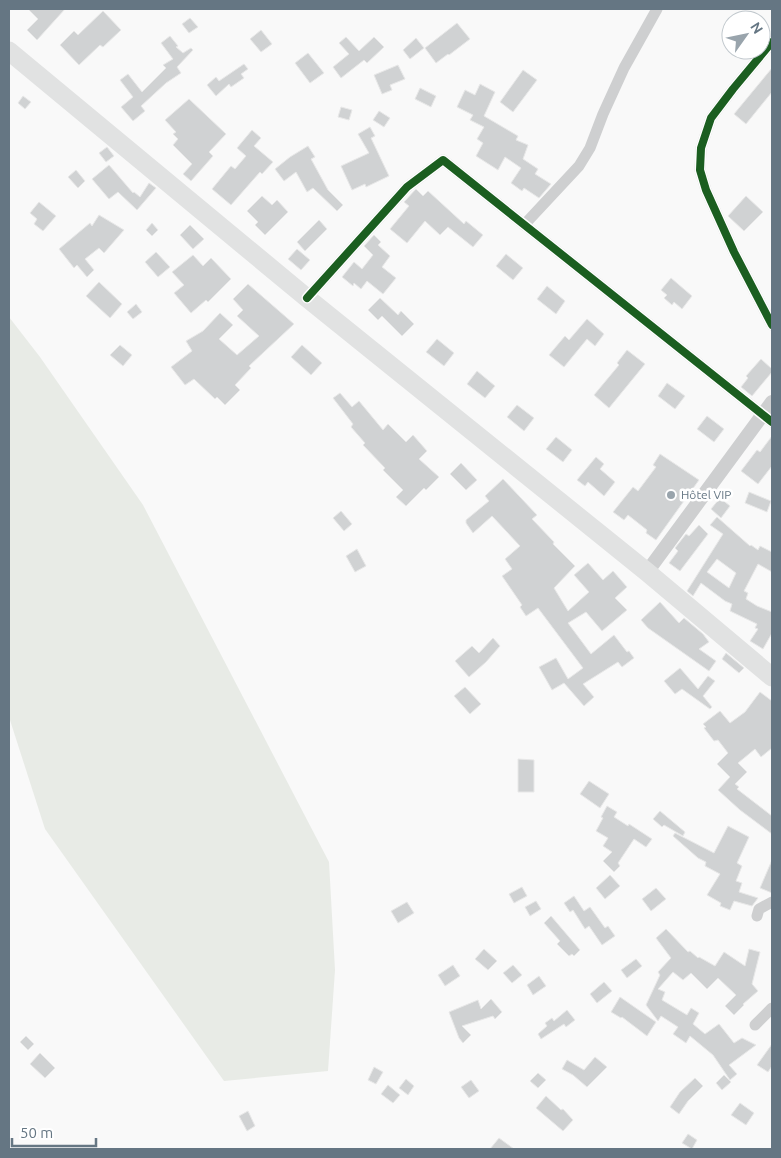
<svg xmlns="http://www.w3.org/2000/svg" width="781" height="1158" font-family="Ubuntu,sans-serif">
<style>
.green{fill:#e8ebe6}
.building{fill:#d0d2d3;stroke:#e8e8e8;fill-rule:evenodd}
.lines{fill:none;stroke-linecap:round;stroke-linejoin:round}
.minor{stroke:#cecfd0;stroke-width:11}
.tertiary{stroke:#cecfd0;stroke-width:14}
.trunk{stroke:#e1e2e2;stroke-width:19}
.cycleway-casing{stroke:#fff;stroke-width:11}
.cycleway{stroke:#1b5e20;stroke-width:8}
.poi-dot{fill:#99a4ac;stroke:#fff;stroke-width:2}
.labels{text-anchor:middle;stroke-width:5;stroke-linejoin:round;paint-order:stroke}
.poi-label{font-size:12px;fill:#657683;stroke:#fff;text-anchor:start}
</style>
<rect width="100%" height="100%" fill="#f9f9f9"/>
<!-- green -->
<polygon class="green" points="9,317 40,357 143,505 329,862 335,970 328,1071 224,1081 45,829 9,717"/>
<!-- building -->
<g class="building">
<polygon points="28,9 65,9 37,40 27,30 38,19"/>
<polygon points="103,11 121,30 103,47 100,45 79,65 60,45 74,31 78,35"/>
<polygon points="190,18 198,27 189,33 182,24"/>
<polygon points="457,23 470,39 449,55 448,54 436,63 425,48"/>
<polygon points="261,30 272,44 261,52 250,39"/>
<polygon points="170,36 178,46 176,47 183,53 191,48 193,50 177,67 181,73 166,83 141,106 145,111 133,121 121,107 133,97 120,80 128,74 142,92 166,68 163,65 173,59 161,43"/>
<polygon points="346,37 359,51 374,37 384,47 367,63 364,60 341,78 333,67 349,54 339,43"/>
<polygon points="416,38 424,48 410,59 403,50"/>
<polygon points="308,53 324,73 310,83 295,63"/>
<polygon points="244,64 248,69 241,74 244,78 231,87 229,84 216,96 207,85 216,77 219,81"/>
<polygon points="398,65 405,79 390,85 392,90 382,94 374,75"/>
<polygon points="772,68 772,92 746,124 734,114"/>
<polygon points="523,70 537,80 513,112 500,102"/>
<polygon points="480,84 495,92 484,116 518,136 516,140 528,145 523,159 538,169 535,174 551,184 539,198 524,188 522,191 511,183 521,168 505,157 498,170 476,156 483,143 477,139 484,127 470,120 473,115 457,107 465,90 475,95"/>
<polygon points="420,88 436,96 431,107 415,99"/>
<polygon points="23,96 31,102 25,109 18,103"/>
<polygon points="189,99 226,134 209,152 213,156 191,181 183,174 192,164 173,145 178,139 173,134 176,132 165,120"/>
<polygon points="341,107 352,110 349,120 338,117"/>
<polygon points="379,111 390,118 384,127 373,120"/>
<polygon points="370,127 375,136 371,138 389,176 366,187 365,184 352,190 341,166 369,153 358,134"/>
<polygon points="252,130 261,138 254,146 273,162 262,174 260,172 231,205 212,189 231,166 235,169 246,156 237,148"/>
<polygon points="308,146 315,157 311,159 328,190 343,205 337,211 313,188 307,192 296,172 284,181 275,169 290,157"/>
<polygon points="107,147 114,156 106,162 99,153"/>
<polygon points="109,165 133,193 134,192 140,197 149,183 156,188 137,210 118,192 109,199 92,179"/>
<polygon points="76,170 85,181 78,188 68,177"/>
<polygon points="416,189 423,196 428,191 464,224 466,221 483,235 473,247 448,227 440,235 425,221 407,243 390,229 409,206 404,202"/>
<polygon points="262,196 272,205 277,200 288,212 265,235 255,225 258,222 247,211"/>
<polygon points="746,196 763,212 744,231 728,216"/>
<polygon points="39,202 56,216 43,231 34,224 37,219 30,213"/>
<polygon points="99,215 124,230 104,253 99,248 85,259 94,270 87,277 77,265 74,268 59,249 90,223 92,226"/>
<polygon points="319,220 327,229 305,251 297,242"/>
<polygon points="152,223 158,230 152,236 146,230"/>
<polygon points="190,225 204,239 193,249 180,235"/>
<polygon points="374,235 381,242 378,245 390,256 382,267 396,278 383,294 367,281 361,289 354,283 353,286 342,277 354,262 362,269 373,255 364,246"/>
<polygon points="297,249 310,260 301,270 288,259"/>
<polygon points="156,252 170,267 158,277 145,262"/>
<polygon points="506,254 523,268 513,280 496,266"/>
<polygon points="193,255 203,266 211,258 231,279 208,302 206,300 191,313 174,293 184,285 172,272"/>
<polygon points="671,278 692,296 682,309 674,302 672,305 664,298 667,295 661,290"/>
<polygon points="99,282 122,304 110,318 86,296"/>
<polygon points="248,284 294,324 249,366 251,368 235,385 240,390 225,405 217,397 215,399 194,379 185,385 171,367 192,351 186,341 203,331 220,313 233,325 219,339 237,355 259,336 237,316 243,310 233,299"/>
<polygon points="547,286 565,301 556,314 537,299"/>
<polygon points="380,298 398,315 401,311 414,324 402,336 382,316 378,320 368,310"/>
<polygon points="136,304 142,312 133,319 127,312"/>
<polygon points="587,319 604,334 595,346 587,339 564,367 549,355 565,336 569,340"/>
<polygon points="437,339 454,353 444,366 426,352"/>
<polygon points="120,345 132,355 123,366 110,355"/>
<polygon points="302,345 322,363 311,375 291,357"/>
<polygon points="627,350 645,364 609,408 594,395 619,365 617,363"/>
<polygon points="761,359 772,369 772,372 752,396 741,387 748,378 746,376"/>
<polygon points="477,371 495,386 485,398 467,384"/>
<polygon points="667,383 685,396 675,409 658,396"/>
<polygon points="340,393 352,407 359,401 383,430 388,424 406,442 413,435 427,451 419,459 439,477 426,490 424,488 406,506 396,497 403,490 383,470 385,468 363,445 365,443 351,427 353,424 333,398"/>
<polygon points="517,405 534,418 524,431 507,417"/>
<polygon points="707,416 724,429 714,442 697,429"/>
<polygon points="772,436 772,466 758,484 741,471 757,450 760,452"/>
<polygon points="556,437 572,450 563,462 546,449"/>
<polygon points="660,454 699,480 656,540 646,533 647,530 628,515 624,520 613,512 633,487 638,491 656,467 653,465"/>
<polygon points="596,457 604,464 600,469 615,482 604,496 588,482 585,486 577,480"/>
<polygon points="461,463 477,480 466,490 450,474"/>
<polygon points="503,479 537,515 532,519 554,542 553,544 575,566 554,588 568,611 589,592 574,575 588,563 603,580 613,571 627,587 615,598 627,610 602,631 586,612 568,623 591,654 614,635 627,652 629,651 634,658 622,667 618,662 583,684 594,697 584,706 564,683 552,690 539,667 556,658 568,679 583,668 538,608 526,616 520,607 522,605 502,576 512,569 505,559 520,546 492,516 473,533 466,523 466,520 489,501 485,496"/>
<polygon points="749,492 771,501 767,512 745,503"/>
<polygon points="720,498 730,506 721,518 711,509"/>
<polygon points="341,511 352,524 344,531 333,518"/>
<path d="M717,517L750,546L751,545L758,550L760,546L772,552V572L758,564L744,591L748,593L746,599L757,606L772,612V633L763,649L750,641L758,629L755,628L757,624L730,611L732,604L725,601L701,583L693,596L687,591L723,534L710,525ZM717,559L736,573L729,588L707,572Z"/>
<polygon points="699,525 708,534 680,571 669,563 678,551 675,548 686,534 689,536"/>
<polygon points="357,549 366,566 355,572 346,556"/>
<polygon points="660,602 679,623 684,618 703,634 709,642 699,649 716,661 709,671 648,628 641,620"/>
<polygon points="493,638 500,646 486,662 469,677 455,661 472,646 479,653"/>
<polygon points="726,653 744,668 739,673 722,659"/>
<polygon points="680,668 698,689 708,676 715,681 703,696 712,707 710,709 682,689 675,694 664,681"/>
<polygon points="465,687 481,704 470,714 454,696"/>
<polygon points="760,692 772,701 772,748 761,757 755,749 738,763 747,772 735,784 739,787 737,789 772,816 772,834 740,810 718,790 730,777 717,764 728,753 718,740 714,741 704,728 706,727 703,724 720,711 730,723 745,712"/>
<polygon points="518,759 534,760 534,792 518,792"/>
<polygon points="589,781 609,794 600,808 580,794"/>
<polygon points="607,806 617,812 614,817 628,826 629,824 652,839 646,847 634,839 618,863 620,866 614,872 603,861 612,852 603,846 608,838 596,831 603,818 601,817"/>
<polygon points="660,811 685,832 683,836 664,825 662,827 653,819"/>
<polygon points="728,826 749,837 737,863 742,866 736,881 742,883 739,892 758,898 752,906 734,901 730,910 720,906 721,903 707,895 720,874 705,866 706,862 698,858 673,836 675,833 714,853"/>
<polygon points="772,860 772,893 760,888"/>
<polygon points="610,875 620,886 605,899 596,888"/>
<polygon points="522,887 527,896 514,903 509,894"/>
<polygon points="656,888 666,899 651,911 642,899"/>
<polygon points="574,896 584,911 590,907 605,928 608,926 615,936 602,945 589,926 585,929 573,910 570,912 564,903"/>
<polygon points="536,901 541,909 530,916 525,907"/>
<polygon points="407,902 414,913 398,923 391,911"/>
<polygon points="551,916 580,950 574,956 572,954 569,956 557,944 560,941 544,923"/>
<polygon points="666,929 688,952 690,951 698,958 699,957 715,966 724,952 745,966 749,949 760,952 752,984 758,991 743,1004 744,1005 734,1015 725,1006 736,995 718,978 707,989 691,973 683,980 673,972 658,989 665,992 662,1000 687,1015 691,1008 699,1013 693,1024 705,1034 719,1024 734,1043 742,1038 756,1045 729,1065 737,1074 730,1080 713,1055 690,1036 686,1043 673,1034 678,1027 661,1016 658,1021 646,1005 660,975 658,972 671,958 656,938"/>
<polygon points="484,949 497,961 488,970 475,959"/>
<polygon points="636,959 642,966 627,978 621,970"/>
<polygon points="453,965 460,976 445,986 438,975"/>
<polygon points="513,965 522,975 512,983 503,973"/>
<polygon points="539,976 546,986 533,995 527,985"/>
<polygon points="604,982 612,991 597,1003 590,994"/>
<polygon points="620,997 656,1022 647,1036 622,1017 621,1018 611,1012"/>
<polygon points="491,999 502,1012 495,1019 493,1016 462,1026 471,1035 463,1043 459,1038 449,1012 478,1000 481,1009"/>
<polygon points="567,1010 575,1020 566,1027 564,1024 541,1039 538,1034 547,1026 545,1023 552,1018 554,1021"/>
<polygon points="26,1036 34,1044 28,1050 20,1042"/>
<polygon points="772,1044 772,1066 768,1072 757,1065"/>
<polygon points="40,1053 55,1068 45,1078 30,1064"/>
<polygon points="595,1057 607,1067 587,1087 573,1075 562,1069 567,1060 584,1070"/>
<polygon points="374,1067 383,1072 376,1084 368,1080"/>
<polygon points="538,1073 546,1080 538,1088 530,1081"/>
<polygon points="724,1075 731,1082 722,1090 716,1083"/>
<polygon points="695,1078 703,1086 688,1101 679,1114 670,1107 680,1092"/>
<polygon points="406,1079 414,1086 408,1095 399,1088"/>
<polygon points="471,1080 479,1091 469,1098 461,1087"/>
<polygon points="388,1085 400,1095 393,1103 381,1094"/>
<polygon points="546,1096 561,1110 563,1109 573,1120 563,1131 536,1108"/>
<polygon points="740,1103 754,1113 746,1125 731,1115"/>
<polygon points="248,1111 255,1126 247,1131 239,1116"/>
<polygon points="688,1134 697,1140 692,1149 682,1143"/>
<polygon points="499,1138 514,1149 490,1149"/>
</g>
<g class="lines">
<!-- minor -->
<g class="minor">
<polyline points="772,42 733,89 711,118 701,148 700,170 706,190 734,252 772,325"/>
<polyline points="524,225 579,166 590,148 603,114 624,68 657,9"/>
<polyline points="307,298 407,187 443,160 772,422"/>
<polyline points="757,916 759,909 772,902"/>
<polyline points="755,1025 772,1008"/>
</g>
<!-- tertiary -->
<polyline class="tertiary" points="647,572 772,402"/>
<!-- trunk -->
<polyline class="trunk" points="9,51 307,298 647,572 772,677"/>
<defs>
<g id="cycleway">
<polyline points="772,42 733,89 711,118 701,148 700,170 706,190 734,252 772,325"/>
<polyline points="307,298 407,187 443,160 772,422"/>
</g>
</defs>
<!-- cycleway casing -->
<use href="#cycleway" class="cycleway-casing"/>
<!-- cycleway -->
<use href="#cycleway" class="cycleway"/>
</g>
<!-- markers -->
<circle class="poi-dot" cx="671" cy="495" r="5"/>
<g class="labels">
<!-- poi labels -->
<g class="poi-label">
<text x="681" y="499">Hôtel VIP</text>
</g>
</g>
<!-- border -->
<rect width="781" height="1158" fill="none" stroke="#657683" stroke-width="20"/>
<!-- north arrow -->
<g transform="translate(746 35) rotate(57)"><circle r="24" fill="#ffffff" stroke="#c1c8cd"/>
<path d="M0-4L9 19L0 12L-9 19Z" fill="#99a4ac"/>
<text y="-8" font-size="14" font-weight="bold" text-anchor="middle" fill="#657683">N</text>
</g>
<!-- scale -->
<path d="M12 1138v8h84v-8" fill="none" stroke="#657683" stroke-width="2.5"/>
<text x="20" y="1138" font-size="15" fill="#657683" stroke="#ffffff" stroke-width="4" paint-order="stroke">50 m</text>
</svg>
